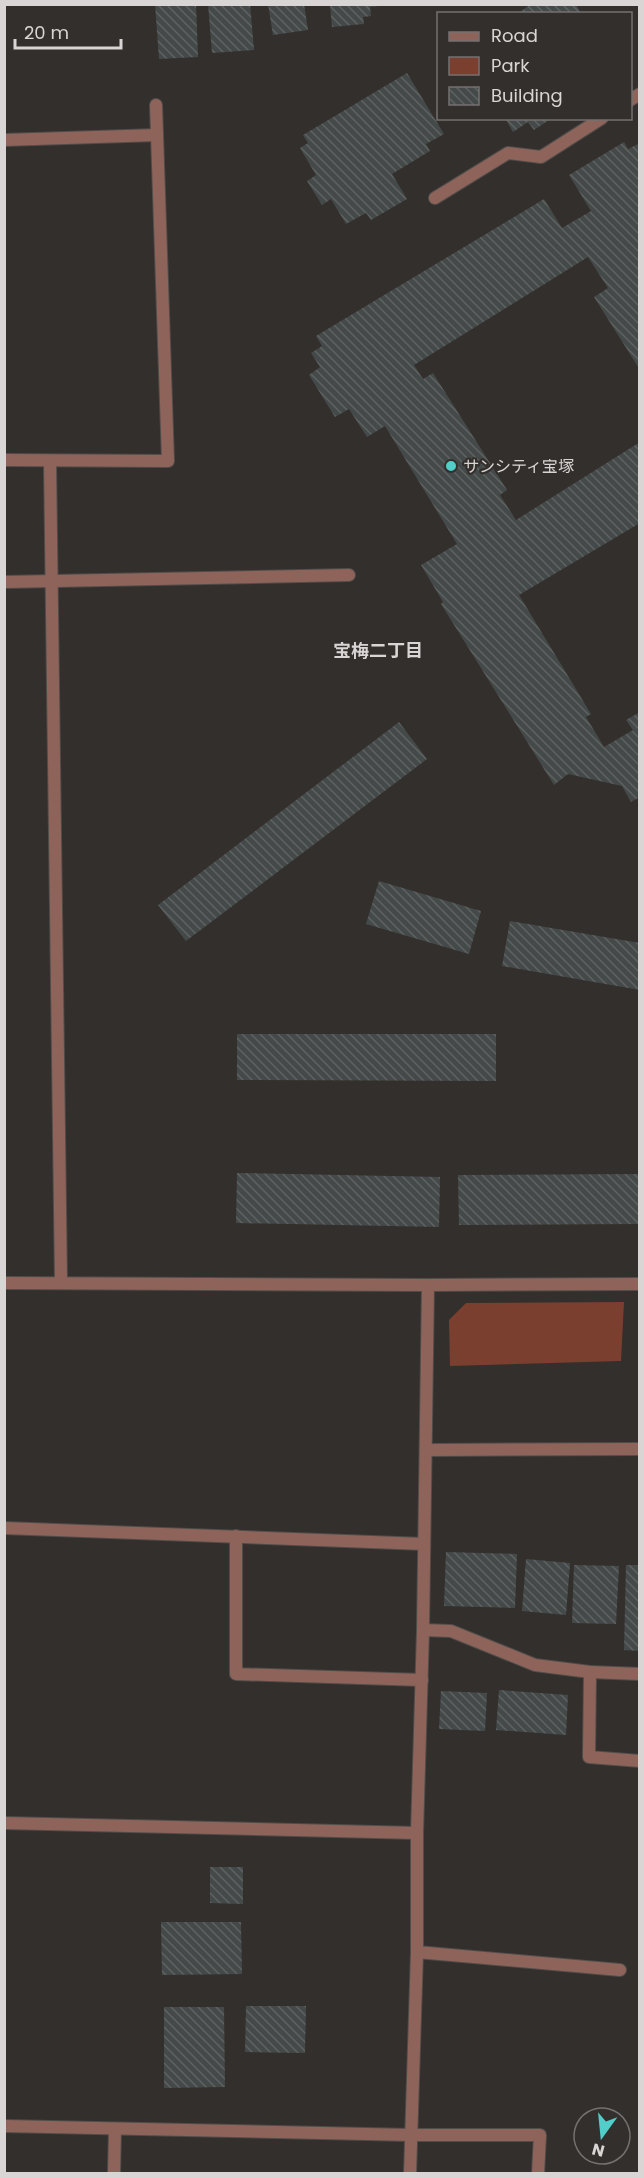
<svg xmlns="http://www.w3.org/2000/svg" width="644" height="2178" font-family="Poppins,'Noto Sans JP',sans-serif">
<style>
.green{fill:#7b3f30}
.building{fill:url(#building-back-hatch)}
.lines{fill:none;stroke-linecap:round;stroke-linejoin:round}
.service-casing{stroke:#514d4b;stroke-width:14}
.minor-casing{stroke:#514d4b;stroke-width:14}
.service{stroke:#8e645a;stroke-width:12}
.minor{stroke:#8e645a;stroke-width:12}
.poi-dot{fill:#53cdc9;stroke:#332f2d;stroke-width:2}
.labels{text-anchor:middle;stroke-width:4.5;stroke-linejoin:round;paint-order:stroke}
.poi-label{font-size:16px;fill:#d8d5d4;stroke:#332f2d;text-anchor:start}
.neighbourhood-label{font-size:18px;font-weight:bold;fill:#d8d5d4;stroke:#332f2d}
</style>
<defs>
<pattern id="building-back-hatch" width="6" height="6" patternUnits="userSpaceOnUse" patternTransform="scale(1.5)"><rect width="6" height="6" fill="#444a49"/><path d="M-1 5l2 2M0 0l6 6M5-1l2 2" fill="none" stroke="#5e6362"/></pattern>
</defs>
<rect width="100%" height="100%" fill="#332f2d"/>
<!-- green -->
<polygon class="green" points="624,1302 621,1361 450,1366 449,1320 466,1303"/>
<!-- building -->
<g class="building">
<polygon points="155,4 196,4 198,57 159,59"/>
<polygon points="208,4 250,4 254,50 212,53"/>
<polygon points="268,4 304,4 308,30 273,35"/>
<polygon points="531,4 576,4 581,14 517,14"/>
<polygon points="330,5 378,5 378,6 370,7 371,16 363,17 364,24 332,27"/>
<polygon points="407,73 444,134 426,144 430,151 392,174 407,199 371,220 366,213 346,224 331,199 322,205 307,181 316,175 300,148 308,143 303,135"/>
<polygon points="505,118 552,118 534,130 528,122 513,132"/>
<polygon points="624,142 628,149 640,143 640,370 594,297 608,288 588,257 414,365 423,379 433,373 507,490 500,495 516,520 640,442 640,523 519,595 591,714 586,717 604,747 633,730 626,720 640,712 640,797 631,802 622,786 568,774 554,785 441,604 443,602 421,565 457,544 385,426 367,437 349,409 335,417 309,375 320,367 311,353 322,346 316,336 544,199 562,228 591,211 569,175"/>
<polygon points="399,722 427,759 186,941 158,905"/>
<polygon points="379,881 481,911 469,954 366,924"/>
<polygon points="510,921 640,943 640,990 502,966"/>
<polygon points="237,1034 496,1034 496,1081 237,1080"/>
<polygon points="237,1173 440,1177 439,1227 236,1223"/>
<polygon points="640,1174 640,1224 459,1225 458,1175"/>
<polygon points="446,1552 517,1554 515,1608 444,1606"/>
<polygon points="526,1559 570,1563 566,1615 522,1611"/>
<polygon points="574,1565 619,1566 616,1624 572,1623"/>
<polygon points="626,1565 640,1565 640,1651 624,1650"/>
<polygon points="499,1690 568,1695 566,1735 496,1730"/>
<polygon points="441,1691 487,1693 485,1731 439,1729"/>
<polygon points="210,1867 243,1867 243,1904 210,1903"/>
<polygon points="161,1922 241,1922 242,1974 162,1975"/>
<polygon points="246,2006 306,2006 305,2053 245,2052"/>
<polygon points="164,2007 224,2007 225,2087 164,2088"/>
</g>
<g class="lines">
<defs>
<g id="service">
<polyline points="630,100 640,94"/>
<polyline points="435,198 508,153 541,157 602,118"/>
</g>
<g id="minor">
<polyline points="4,140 157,135"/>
<polyline points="4,460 168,461 156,105"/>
<polyline points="50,462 61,1282"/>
<polyline points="4,582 349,575"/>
<polyline points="4,1283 428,1285 640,1284"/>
<polyline points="426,1450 640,1449"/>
<polyline points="4,1528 424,1544"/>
<polyline points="236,1536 236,1674 422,1680"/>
<polyline points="423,1630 451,1631 535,1665 590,1672 589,1757 640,1761"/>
<polyline points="590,1672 640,1674"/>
<polyline points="4,1823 417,1833"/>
<polyline points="417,1952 620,1970"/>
<polyline points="4,2126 411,2135 540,2135 538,2174"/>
<polyline points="114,2174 115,2129"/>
<polyline points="410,2174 417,1952 417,1833 423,1630 428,1285"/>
</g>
</defs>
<!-- service casing -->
<use href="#service" class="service-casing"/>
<!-- minor casing -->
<use href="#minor" class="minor-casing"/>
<!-- service -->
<use href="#service" class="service"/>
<!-- minor -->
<use href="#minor" class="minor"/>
</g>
<!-- markers -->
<circle class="poi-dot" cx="451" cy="466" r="6"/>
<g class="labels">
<!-- poi labels -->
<g class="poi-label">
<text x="463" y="472">サンシティ宝塚</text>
</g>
<!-- neighbourhood labels -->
<g class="neighbourhood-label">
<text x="378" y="657">宝梅二丁目</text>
</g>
</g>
<!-- border -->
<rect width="644" height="2178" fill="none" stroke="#d8d5d4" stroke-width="12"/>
<!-- legend -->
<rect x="437" y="12" width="195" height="108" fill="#332f2d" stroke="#757170" stroke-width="1.5"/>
<rect x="449" y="32" width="30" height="9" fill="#8e645a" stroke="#757170" stroke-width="1.5"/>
<text x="491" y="42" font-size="18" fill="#d8d5d4">Road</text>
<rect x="449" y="57" width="30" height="18" fill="#7b3f30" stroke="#757170" stroke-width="1.5"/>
<text x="491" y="72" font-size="18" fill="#d8d5d4">Park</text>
<rect x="449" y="87" width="30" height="18" fill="url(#building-back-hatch)" stroke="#757170" stroke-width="1.5"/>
<text x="491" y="102" font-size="18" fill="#d8d5d4">Building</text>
<!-- north arrow -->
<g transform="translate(602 2136) rotate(195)"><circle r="28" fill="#332f2d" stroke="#757170" stroke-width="1.5"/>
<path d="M0-4.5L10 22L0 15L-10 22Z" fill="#53cdc9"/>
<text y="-9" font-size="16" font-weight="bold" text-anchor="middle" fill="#d8d5d4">N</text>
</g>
<!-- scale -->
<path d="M15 39v9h106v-9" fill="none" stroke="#d8d5d4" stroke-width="3"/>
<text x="24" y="39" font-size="18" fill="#d8d5d4" stroke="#332f2d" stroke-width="4.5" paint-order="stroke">20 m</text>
</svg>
